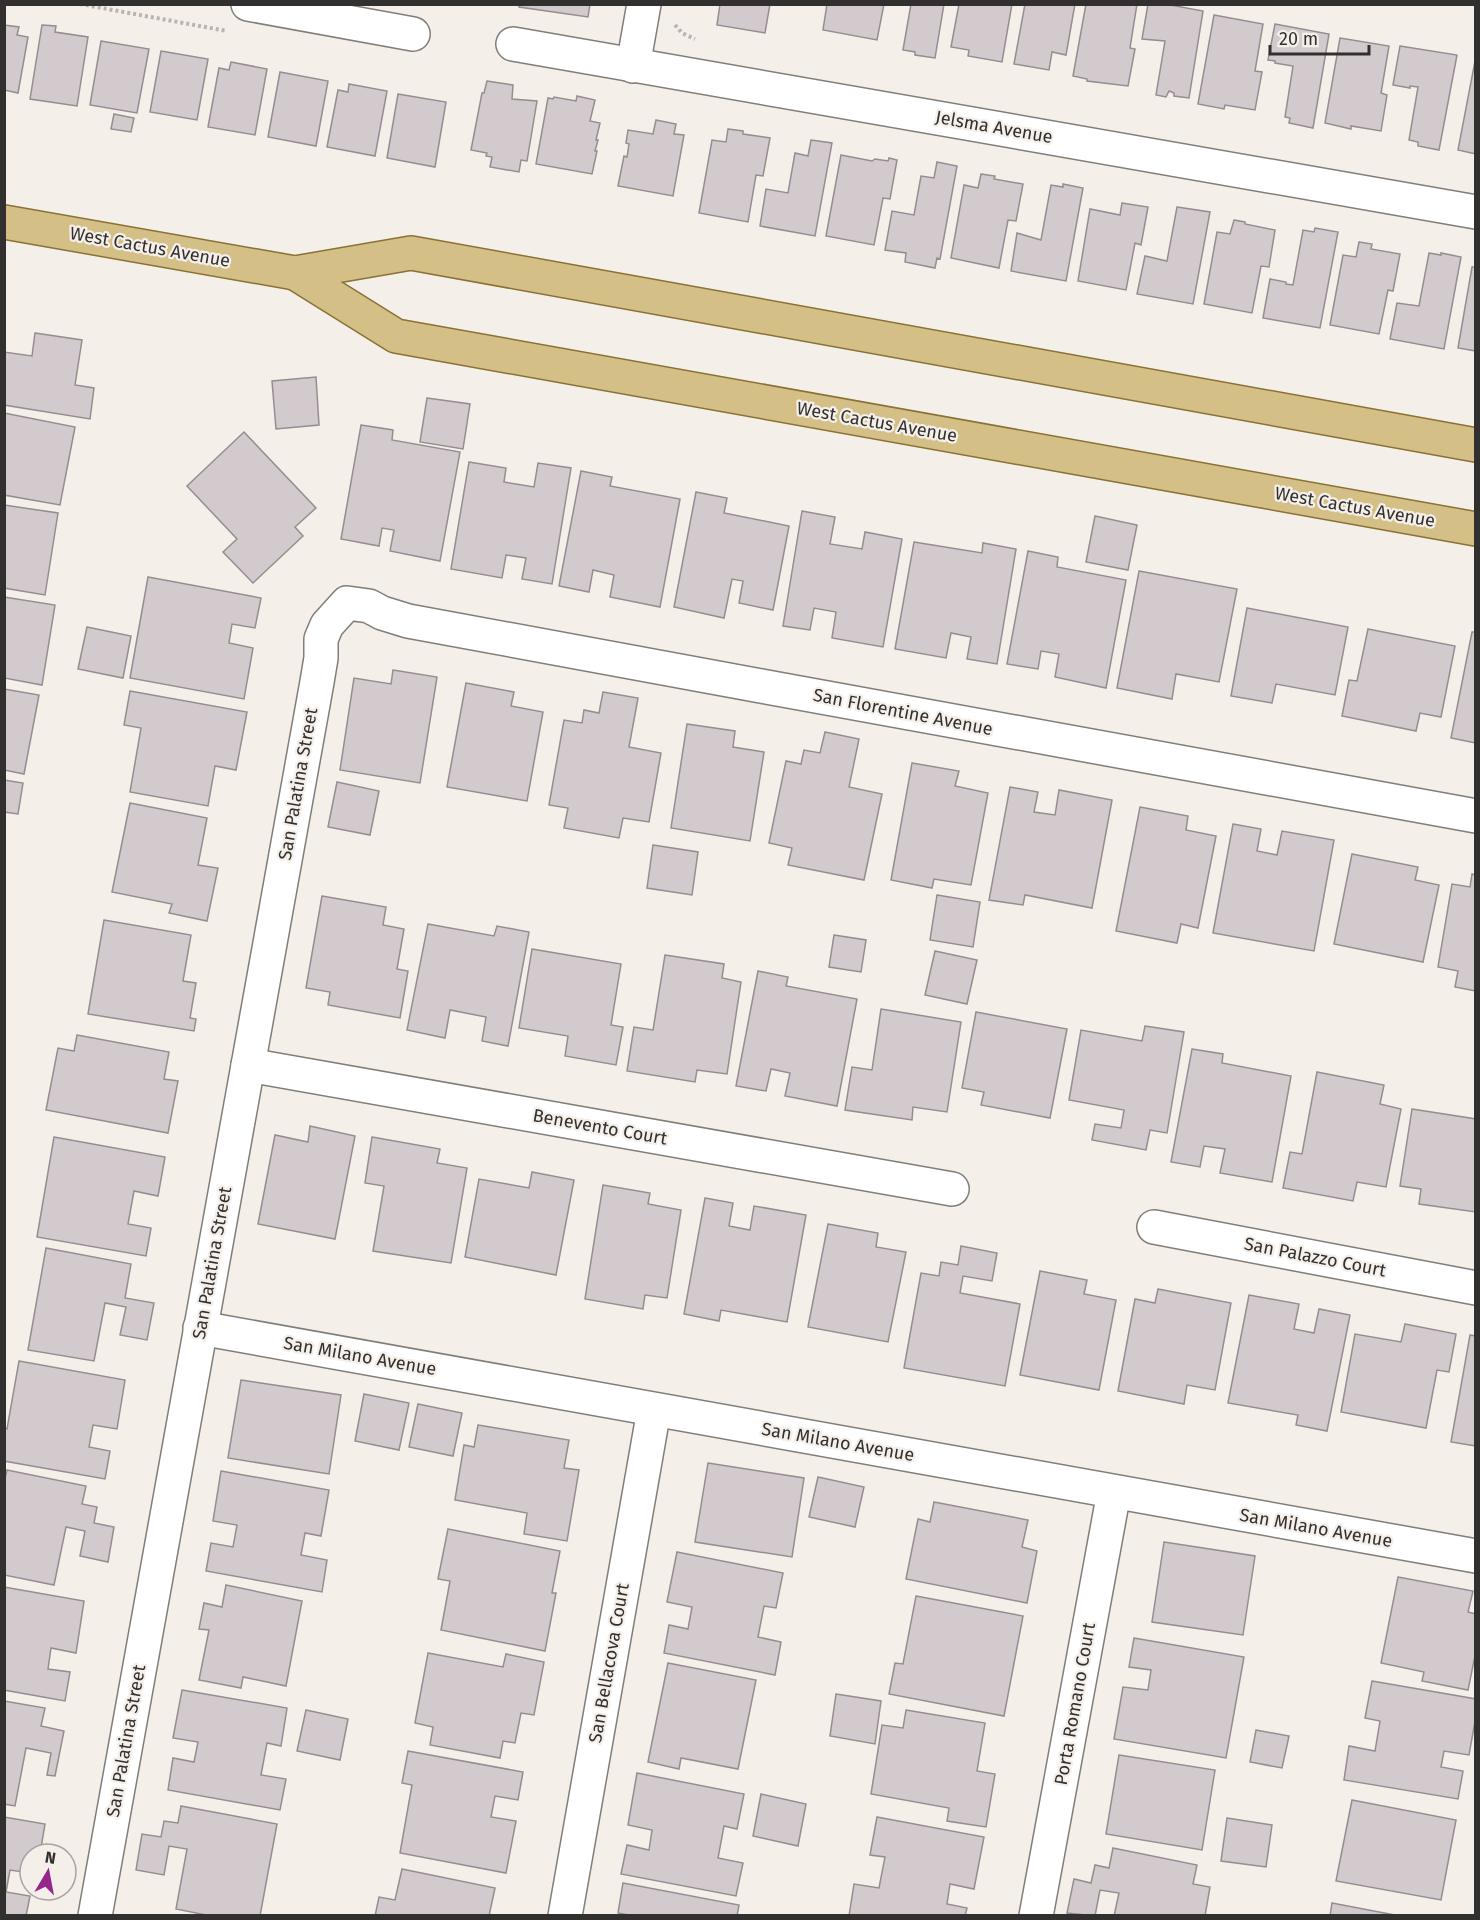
<svg xmlns="http://www.w3.org/2000/svg" width="1480" height="1920" font-family="'Fira Sans',sans-serif">
<style>
.building{fill:#d3cacd;stroke:#958d8f;stroke-width:1.5}
.lines{fill:none;stroke-linecap:round;stroke-linejoin:round}
.minor-casing{stroke:#827d78;stroke-width:36}
.major-casing{stroke:#897233;stroke-width:36}
.path{stroke:#b9b4b0;stroke-width:4;stroke-dasharray:3 3;stroke-linecap:butt}
.minor{stroke:#fff;stroke-width:33}
.major{stroke:#d4bf86;stroke-width:33}
.labels{text-anchor:middle;stroke-width:4.5;stroke-linejoin:round;paint-order:stroke}
.street-label{font-size:18px;fill:#32302e;stroke:#f5efea}
</style>
<rect width="100%" height="100%" fill="#f5efea"/>
<!-- building -->
<g class="building">
<polygon points="519,4 590,4 588,17 519,7"/>
<polygon points="720,4 770,4 765,33 717,25"/>
<polygon points="827,4 884,4 877,40 823,30"/>
<polygon points="911,4 944,4 935,58 915,55 915,52 903,50"/>
<polygon points="959,4 1012,4 1002,62 968,56 969,50 951,47"/>
<polygon points="1025,4 1075,4 1066,55 1052,52 1049,70 1014,64"/>
<polygon points="1086,4 1137,4 1130,48 1135,49 1128,86 1087,81 1087,79 1073,76"/>
<polygon points="1148,4 1165,4 1203,11 1189,98 1174,96 1174,93 1169,91 1166,97 1156,95 1165,41 1142,39"/>
<polygon points="1214,15 1263,24 1255,71 1262,72 1255,110 1225,105 1224,109 1198,104"/>
<polygon points="1275,24 1329,34 1313,128 1289,123 1290,118 1285,117 1293,66 1275,63 1275,61 1268,60"/>
<polygon points="4,25 19,27 17,35 28,37 18,93 4,90"/>
<polygon points="42,25 56,26 55,32 88,37 77,106 30,99"/>
<polygon points="1340,38 1389,46 1381,93 1387,95 1381,131 1351,126 1351,129 1325,123"/>
<polygon points="101,41 149,49 137,113 90,105"/>
<polygon points="1400,46 1457,55 1439,150 1418,146 1418,142 1409,140 1418,87 1410,86 1410,88 1393,85"/>
<polygon points="161,51 208,59 197,120 150,112"/>
<polygon points="1475,61 1476,62 1476,154 1458,150"/>
<polygon points="231,62 267,69 255,135 208,127 219,68 229,70"/>
<polygon points="280,72 328,81 316,146 268,137"/>
<polygon points="487,81 513,85 512,99 537,101 527,161 521,160 519,172 490,167 492,157 486,156 487,153 471,150 482,93 484,93"/>
<polygon points="349,84 387,91 375,156 327,147 338,90 348,92"/>
<polygon points="398,94 446,102 435,167 387,158"/>
<polygon points="577,96 595,100 590,121 600,123 596,140 598,140 595,151 597,151 592,174 536,164 548,98 553,99 554,97 576,101"/>
<polygon points="114,114 134,118 131,132 111,129"/>
<polygon points="656,120 676,124 674,134 684,135 673,196 618,186 624,156 627,157 629,144 626,143 628,130 653,134"/>
<polygon points="728,129 743,131 743,134 770,138 763,176 756,175 748,222 699,213 712,140 726,142"/>
<polygon points="811,140 832,143 815,236 760,226 766,189 788,193 795,153 808,156"/>
<polygon points="841,155 872,161 875,159 888,161 889,158 897,160 890,199 883,198 874,245 826,236"/>
<polygon points="937,162 957,166 940,259 937,258 935,268 905,262 906,253 885,250 892,211 914,215 921,176 934,178"/>
<polygon points="981,174 995,176 994,179 1023,184 1016,221 1008,220 999,268 951,258 964,185 978,188"/>
<polygon points="1063,184 1083,188 1066,281 1011,271 1017,233 1041,240 1051,185 1063,187"/>
<polygon points="1122,203 1148,207 1141,245 1135,243 1126,290 1078,281 1090,209 1120,215"/>
<polygon points="1177,207 1210,212 1193,304 1137,294 1145,256 1167,261"/>
<polygon points="1234,220 1245,222 1245,224 1275,230 1269,267 1261,266 1252,313 1204,304 1217,232 1230,234"/>
<polygon points="1315,228 1338,232 1320,328 1263,318 1270,279 1286,282 1286,284 1293,285 1303,230 1314,232"/>
<polygon points="1359,242 1372,244 1371,249 1400,254 1393,291 1388,290 1379,334 1330,325 1343,255 1356,257"/>
<polygon points="1429,253 1441,255 1441,253 1461,257 1444,349 1390,339 1397,303 1419,306"/>
<polygon points="1472,267 1476,267 1476,351 1458,348"/>
<polygon points="35,333 82,340 75,385 94,388 90,419 4,405 4,352 32,356"/>
<polygon points="316,377 319,425 276,429 272,381"/>
<polygon points="427,398 470,404 463,449 420,442"/>
<polygon points="4,413 75,427 60,505 4,495"/>
<polygon points="361,425 393,430 392,440 460,452 440,561 390,551 394,530 382,528 379,546 341,539"/>
<polygon points="244,432 316,508 295,527 303,536 253,583 223,552 237,539 187,486"/>
<polygon points="469,462 506,468 504,482 534,487 538,463 571,468 552,584 522,579 526,558 506,555 502,578 451,569"/>
<polygon points="581,471 612,477 610,486 680,499 660,607 610,597 614,575 593,570 589,592 559,586"/>
<polygon points="696,492 727,498 724,513 789,526 773,610 739,603 743,581 732,579 724,618 674,607"/>
<polygon points="4,505 58,513 45,595 4,588"/>
<polygon points="802,511 835,517 830,544 862,549 865,532 902,539 883,647 832,638 836,612 814,608 810,630 783,626"/>
<polygon points="1095,516 1137,525 1128,570 1086,562"/>
<polygon points="914,542 982,553 983,543 1016,549 997,664 967,659 971,637 951,633 946,658 895,649"/>
<polygon points="1028,551 1058,557 1057,567 1126,580 1106,688 1055,677 1059,654 1041,651 1038,669 1007,664"/>
<polygon points="1139,571 1237,589 1219,682 1176,674 1172,699 1117,688"/>
<polygon points="148,577 261,598 255,628 232,624 229,643 253,648 244,699 130,678"/>
<polygon points="4,597 55,605 42,685 4,678"/>
<polygon points="1247,608 1348,627 1335,695 1276,684 1272,703 1231,696"/>
<polygon points="87,627 131,636 123,678 78,669"/>
<polygon points="1368,629 1455,646 1441,717 1420,713 1416,731 1342,716 1349,680 1357,681"/>
<polygon points="1472,632 1476,632 1476,743 1451,738"/>
<polygon points="393,670 437,677 420,783 340,770 354,678 391,684"/>
<polygon points="466,683 514,692 511,706 543,712 527,801 447,787"/>
<polygon points="4,689 39,695 24,774 4,770"/>
<polygon points="130,691 247,712 236,770 215,766 208,806 130,792 141,728 124,725"/>
<polygon points="603,692 638,698 629,747 661,753 649,822 623,818 619,838 564,828 568,808 549,805 564,720 582,723 584,710 599,713"/>
<polygon points="687,724 735,731 733,747 764,752 750,841 671,828"/>
<polygon points="825,732 859,739 849,787 882,794 864,880 788,865 792,848 769,843 786,761 801,764 804,750 820,753"/>
<polygon points="912,763 959,771 955,786 988,793 971,885 934,879 932,888 891,880"/>
<polygon points="4,780 23,783 18,814 4,812"/>
<polygon points="337,782 379,791 370,835 328,827"/>
<polygon points="1010,787 1038,792 1034,812 1055,815 1059,790 1112,800 1092,908 1025,895 1023,905 989,900"/>
<polygon points="130,803 207,818 198,865 218,868 207,921 169,913 172,904 112,892"/>
<polygon points="1140,807 1188,816 1186,830 1216,836 1198,928 1181,924 1177,943 1116,931"/>
<polygon points="1233,824 1261,829 1257,851 1277,855 1282,831 1334,840 1314,951 1213,933"/>
<polygon points="653,845 698,852 692,895 647,888"/>
<polygon points="1352,854 1418,867 1415,880 1439,885 1423,962 1334,944"/>
<polygon points="1472,874 1476,875 1476,991 1455,987 1458,971 1438,967 1452,884 1470,887"/>
<polygon points="937,895 980,902 973,947 930,940"/>
<polygon points="322,896 386,907 383,925 404,929 397,969 408,971 400,1018 328,1005 330,992 306,988"/>
<polygon points="104,920 191,935 183,981 196,983 190,1018 196,1019 194,1031 88,1014"/>
<polygon points="428,924 494,936 497,926 529,932 508,1046 482,1041 486,1017 450,1010 445,1038 407,1030"/>
<polygon points="834,935 866,940 861,972 829,967"/>
<polygon points="532,949 621,964 611,1025 623,1027 616,1065 565,1056 568,1036 519,1028"/>
<polygon points="935,951 977,960 967,1004 925,995"/>
<polygon points="665,955 724,964 722,978 741,982 727,1074 697,1070 695,1082 627,1071 634,1027 653,1030"/>
<polygon points="758,971 788,977 786,986 857,999 837,1106 785,1096 790,1073 771,1069 766,1091 736,1086"/>
<polygon points="881,1009 961,1022 947,1112 913,1107 912,1120 845,1110 852,1067 872,1070"/>
<polygon points="976,1012 1067,1029 1050,1118 981,1105 984,1092 962,1088"/>
<polygon points="1145,1026 1184,1032 1167,1133 1150,1130 1146,1150 1092,1140 1095,1124 1121,1128 1124,1110 1069,1100 1081,1030 1142,1041"/>
<polygon points="77,1035 169,1052 164,1079 178,1081 168,1133 46,1110 58,1048 74,1051"/>
<polygon points="1192,1049 1223,1054 1222,1063 1291,1076 1272,1182 1220,1173 1225,1149 1204,1146 1200,1167 1171,1162"/>
<polygon points="1317,1072 1384,1085 1380,1104 1401,1109 1386,1187 1357,1182 1353,1201 1283,1188 1290,1152 1302,1154"/>
<polygon points="1412,1109 1476,1119 1476,1212 1419,1204 1421,1189 1400,1186"/>
<polygon points="310,1126 355,1136 335,1239 258,1224 275,1135 308,1142"/>
<polygon points="54,1137 165,1157 158,1196 134,1191 128,1224 151,1228 146,1256 37,1237"/>
<polygon points="372,1137 440,1149 437,1163 467,1168 451,1263 373,1251 384,1186 365,1183"/>
<polygon points="532,1172 574,1180 556,1275 465,1257 479,1179 529,1188"/>
<polygon points="603,1185 650,1193 648,1204 681,1210 667,1298 645,1295 643,1309 585,1299"/>
<polygon points="705,1198 733,1203 729,1226 750,1230 754,1206 806,1215 787,1322 721,1310 719,1321 684,1314"/>
<polygon points="828,1224 878,1233 876,1247 906,1252 888,1342 808,1327"/>
<polygon points="961,1246 997,1253 992,1281 963,1276 960,1293 1020,1304 1005,1386 904,1368 921,1273 939,1276 941,1262 958,1265"/>
<polygon points="46,1248 131,1264 125,1298 154,1303 147,1340 120,1335 126,1307 105,1303 94,1361 28,1350"/>
<polygon points="1040,1271 1087,1280 1084,1294 1116,1300 1099,1390 1020,1375"/>
<polygon points="1158,1289 1231,1303 1215,1390 1187,1385 1184,1404 1118,1391 1135,1299 1155,1303"/>
<polygon points="1249,1295 1299,1304 1294,1329 1314,1333 1319,1309 1350,1315 1327,1431 1296,1425 1298,1415 1228,1403"/>
<polygon points="1405,1324 1456,1334 1449,1372 1437,1370 1426,1428 1341,1412 1355,1334 1401,1342"/>
<polygon points="1470,1335 1476,1336 1476,1446 1451,1442"/>
<polygon points="19,1361 125,1380 117,1429 93,1425 89,1447 110,1451 105,1479 4,1461 4,1428 7,1429"/>
<polygon points="241,1380 341,1395 329,1474 228,1458"/>
<polygon points="364,1394 409,1403 399,1450 355,1441"/>
<polygon points="418,1404 462,1413 453,1456 409,1447"/>
<polygon points="478,1425 569,1440 564,1468 579,1470 567,1541 524,1534 527,1513 455,1500 464,1445 474,1447"/>
<polygon points="708,1463 804,1478 792,1557 695,1542"/>
<polygon points="7,1470 86,1486 82,1504 97,1507 94,1523 114,1527 108,1562 80,1556 85,1531 66,1527 54,1585 4,1575 4,1483"/>
<polygon points="221,1471 329,1490 321,1536 305,1533 301,1555 327,1560 322,1592 206,1571 211,1543 233,1547 237,1525 213,1521"/>
<polygon points="818,1477 864,1487 855,1527 809,1517"/>
<polygon points="934,1502 1028,1520 1022,1547 1037,1551 1027,1603 906,1579 918,1519 930,1522"/>
<polygon points="448,1529 560,1551 552,1593 556,1593 545,1651 441,1630 450,1581 438,1579"/>
<polygon points="1164,1542 1255,1556 1243,1635 1152,1622"/>
<polygon points="677,1552 783,1573 776,1608 764,1606 758,1637 781,1642 775,1675 664,1653 669,1625 688,1629 692,1607 667,1602"/>
<polygon points="1398,1577 1473,1591 1468,1612 1476,1614 1476,1651 1468,1690 1422,1681 1424,1672 1381,1663"/>
<polygon points="226,1585 302,1601 286,1686 243,1677 241,1688 199,1680 209,1630 199,1629 204,1603 222,1607"/>
<polygon points="4,1587 84,1601 76,1653 51,1648 48,1669 70,1672 65,1701 4,1690"/>
<polygon points="916,1596 1023,1616 1004,1716 889,1694 895,1663 903,1664"/>
<polygon points="1134,1638 1244,1657 1226,1758 1114,1739 1123,1687 1148,1690 1151,1670 1129,1667"/>
<polygon points="428,1653 503,1667 506,1654 544,1662 534,1715 521,1713 515,1743 503,1741 500,1758 430,1745 433,1727 415,1723"/>
<polygon points="668,1663 756,1680 738,1769 681,1758 679,1769 648,1762"/>
<polygon points="1372,1681 1476,1699 1476,1716 1469,1755 1444,1751 1441,1767 1463,1771 1458,1799 1344,1780 1349,1746 1375,1751 1380,1721 1365,1718"/>
<polygon points="182,1690 287,1708 281,1746 267,1743 261,1775 286,1779 280,1810 168,1790 173,1758 194,1762 198,1742 173,1738"/>
<polygon points="836,1694 881,1701 875,1744 830,1736"/>
<polygon points="4,1701 45,1708 41,1726 64,1731 55,1776 47,1775 51,1753 26,1748 15,1806 4,1804"/>
<polygon points="306,1710 348,1719 340,1760 297,1751"/>
<polygon points="906,1710 985,1723 977,1771 995,1774 986,1827 947,1821 949,1808 871,1794 882,1725 903,1728"/>
<polygon points="1256,1730 1289,1736 1282,1768 1250,1762"/>
<polygon points="408,1751 523,1772 518,1800 495,1796 491,1817 516,1821 506,1873 400,1853 412,1785 402,1783"/>
<polygon points="1119,1755 1215,1770 1202,1850 1106,1834"/>
<polygon points="637,1773 744,1794 737,1829 724,1826 718,1858 743,1863 736,1896 621,1874 627,1845 649,1850 652,1830 628,1825"/>
<polygon points="761,1794 806,1804 798,1846 753,1836"/>
<polygon points="1352,1800 1456,1820 1441,1900 1336,1881"/>
<polygon points="181,1806 277,1824 260,1916 211,1916 176,1909 187,1849 169,1846 164,1875 136,1870 142,1834 161,1837 164,1821 178,1823"/>
<polygon points="4,1817 45,1824 40,1854 30,1854 30,1873 10,1870 6,1892 30,1896 26,1916 4,1916"/>
<polygon points="877,1817 984,1837 974,1889 950,1884 947,1904 967,1908 965,1916 849,1916 854,1884 879,1888 885,1857 870,1855"/>
<polygon points="1227,1818 1272,1825 1266,1867 1221,1861"/>
<polygon points="1113,1848 1197,1865 1193,1884 1210,1887 1205,1916 1114,1916 1119,1893 1100,1890 1095,1916 1067,1913 1074,1879 1091,1883 1095,1865 1109,1868"/>
<polygon points="402,1869 495,1888 489,1916 375,1916 379,1897 395,1900"/>
<polygon points="623,1883 739,1905 737,1916 634,1916 618,1913"/>
<polygon points="1332,1903 1400,1916 1330,1916"/>
</g>
<g class="lines">
<defs>
<g id="minor">
<polyline points="248,4 413,34"/>
<polyline points="513,44 1476,212"/>
<polyline points="633,66 644,4"/>
<polyline points="248,1065 952,1189"/>
<polyline points="1154,1227 1476,1288"/>
<polyline points="200,1328 1476,1556"/>
<path d="M95,1916L317,682L321,658V639L327,625L347,603L369,606L382,613L408,621C764,686 1119,753 1476,816"/>
<polyline points="565,1916 654,1410"/>
<polyline points="1036,1916 1114,1492"/>
</g>
<g id="major">
<polyline points="4,222 295,273 411,253 1476,445"/>
<polyline points="295,273 396,336 1476,529"/>
</g>
</defs>
<!-- minor casing -->
<use href="#minor" class="minor-casing"/>
<!-- major casing -->
<use href="#major" class="major-casing"/>
<!-- path -->
<g class="path">
<polyline points="80,4 227,31"/>
<polyline points="675,25 682,33 695,39"/>
</g>
<!-- minor -->
<use href="#minor" class="minor"/>
<!-- major -->
<use href="#major" class="major"/>
</g>
<g class="labels">
<!-- street labels -->
<g class="street-label">
<text transform="translate(994 127) rotate(10)" y="6">Jelsma Avenue</text>
<text transform="translate(150 247) rotate(10)" y="6">West Cactus Avenue</text>
<text transform="translate(877 422) rotate(10)" y="6">West Cactus Avenue</text>
<text transform="translate(1355 507) rotate(10)" y="6">West Cactus Avenue</text>
<text transform="translate(903 712) rotate(11)" y="6">San Florentine Avenue</text>
<text transform="translate(298 784) rotate(-80)" y="6">San Palatina Street</text>
<text transform="translate(600 1127) rotate(10)" y="6">Benevento Court</text>
<text transform="translate(1315 1257) rotate(11)" y="6">San Palazzo Court</text>
<text transform="translate(212 1263) rotate(-80)" y="6">San Palatina Street</text>
<text transform="translate(360 1356) rotate(10)" y="6">San Milano Avenue</text>
<text transform="translate(838 1442) rotate(10)" y="6">San Milano Avenue</text>
<text transform="translate(1316 1528) rotate(10)" y="6">San Milano Avenue</text>
<text transform="translate(609 1663) rotate(-80)" y="6">San Bellacova Court</text>
<text transform="translate(1075 1704) rotate(-80)" y="6">Porta Romano Court</text>
<text transform="translate(126 1741) rotate(-80)" y="6">San Palatina Street</text>
</g>
</g>
<!-- border -->
<rect width="1480" height="1920" fill="none" stroke="#32302e" stroke-width="12"/>
<!-- north arrow -->
<g transform="translate(48 1872) rotate(10)"><circle r="28" fill="#f5efea" stroke="#a7a39f" stroke-width="1.5"/>
<path d="M0-4.5L10 22L0 15L-10 22Z" fill="#94278a"/>
<text y="-9" font-size="16" font-weight="bold" text-anchor="middle" fill="#32302e">N</text>
</g>
<!-- scale -->
<path d="M1270 45v9h99v-9" fill="none" stroke="#32302e" stroke-width="3"/>
<text x="1279" y="45" font-size="18" fill="#32302e" stroke="#f5efea" stroke-width="4.5" paint-order="stroke">20 m</text>
</svg>
